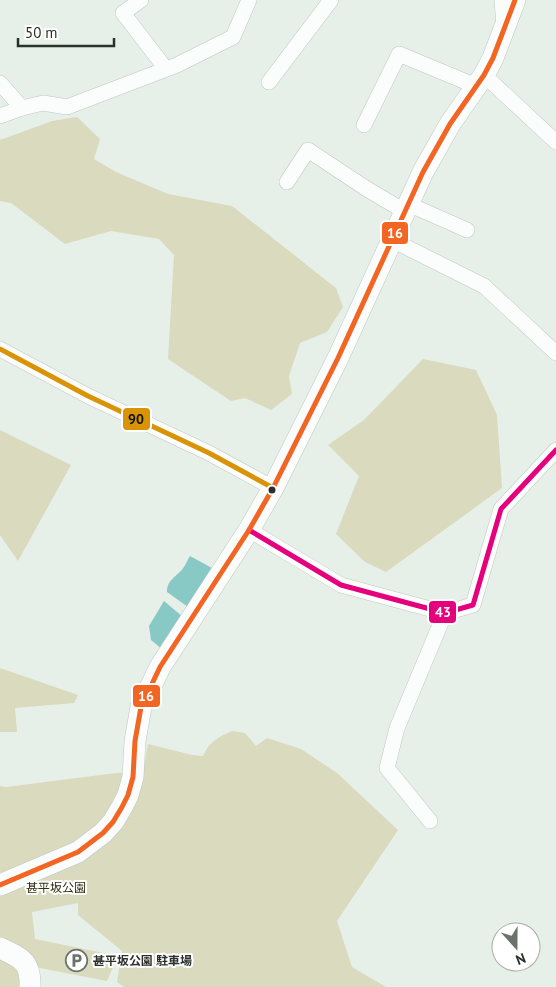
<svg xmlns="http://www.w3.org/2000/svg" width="556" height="987" font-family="'PT Sans','Noto Sans JP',sans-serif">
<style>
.green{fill:#d9dabe}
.water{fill:#89c9c5}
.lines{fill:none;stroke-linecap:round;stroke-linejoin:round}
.street-casing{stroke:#c0c7c1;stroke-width:16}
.secondary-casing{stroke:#c0c7c1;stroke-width:22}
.street{stroke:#fbfdfc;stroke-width:15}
.secondary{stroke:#fbfdfc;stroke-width:21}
.bus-1-casing{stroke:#fff;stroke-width:9}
.bus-2-casing{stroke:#fff;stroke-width:9}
.bus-3-casing{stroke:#fff;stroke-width:9}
.bus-1{stroke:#d89406;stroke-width:5}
.bus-2{stroke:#e5007d;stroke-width:5}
.bus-3{stroke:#f26522;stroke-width:5}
.bus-dot{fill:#2a302b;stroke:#fff;stroke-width:2}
.labels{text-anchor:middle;stroke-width:4;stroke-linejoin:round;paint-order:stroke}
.park-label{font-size:12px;fill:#322d10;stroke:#fff}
.poi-label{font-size:12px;font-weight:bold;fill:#2a302b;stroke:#fff;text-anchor:start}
.line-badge{stroke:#fff;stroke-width:2}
.badge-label{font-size:14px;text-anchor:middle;font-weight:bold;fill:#fff}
.pale-badge-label{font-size:14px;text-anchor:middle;font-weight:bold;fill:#111}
</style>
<rect width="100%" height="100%" fill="#e7f0e8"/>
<!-- green -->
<g class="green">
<polygon points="77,117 100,139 94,159 116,172 168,194 232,206 336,288 343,307 327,332 300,343 289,376 292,394 271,410 245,398 231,401 168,359 174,255 159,239 111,231 65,244 11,203 0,201 0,140 52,121"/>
<polygon points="423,359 476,370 497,415 502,488 386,572 365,562 336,534 359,476 328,445 364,420"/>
<polygon points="0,430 71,465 18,561 0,535"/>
<polygon points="0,668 78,695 74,703 15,708 17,732 0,732"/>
<path d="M232,731L245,733L256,746L267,738L301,749L337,773L398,830L337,921L352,967L386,987H124L117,982L122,951L78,915V903L32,912L35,939L118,956L107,981L35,967L23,987H0V786L6,787L116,773L143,772L148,744L192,755L203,756C211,740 217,738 232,731Z"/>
</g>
<!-- water -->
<g class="water">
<path d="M190,556L212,568L188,607L167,592C167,579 177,577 184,567C186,564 188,559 190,556Z"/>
<polygon points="164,601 183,617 163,650 151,640 149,626"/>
</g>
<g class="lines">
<defs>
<g id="street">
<polyline points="141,0 123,13 166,69"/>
<polyline points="502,0 504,26"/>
<polyline points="484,75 556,142"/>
<polyline points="269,82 331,0"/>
<polyline points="0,83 22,108"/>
<polyline points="0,116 22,108 43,103 67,107 177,65 233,37 249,0"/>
<polyline points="364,125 399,54 476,86"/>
<polyline points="287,182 308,150 367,189 404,211"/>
<polyline points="408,204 467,230"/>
<polyline points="392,240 484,286 556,353"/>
<polyline points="0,349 88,396 209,453 273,488"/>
<polyline points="249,530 341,585 445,613 473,605 501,509 556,450"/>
<polyline points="430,821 387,768 397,728 445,613"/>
</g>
<g id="secondary">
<polyline points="0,885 78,852 103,833 113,822 122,807 128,795 133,777 135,741 141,707 160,667 249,530 273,488 338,358 423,172 450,124 484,75 493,58 515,0"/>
<path d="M0,948C21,958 31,961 30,987"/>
</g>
</defs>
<!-- street casing -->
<use href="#street" class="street-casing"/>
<!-- secondary casing -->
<use href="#secondary" class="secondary-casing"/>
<!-- street -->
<use href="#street" class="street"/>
<!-- secondary -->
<use href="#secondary" class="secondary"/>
<defs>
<polyline id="bus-1" points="0,349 88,396 209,453 273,488"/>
<polyline id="bus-2" points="249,530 341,585 445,613 473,605 501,509 556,450"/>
<polyline id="bus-3" points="0,885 78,852 103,833 113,822 122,807 128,795 133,777 135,741 141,707 160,667 249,530 273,488 338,358 423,172 450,124 484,75 493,58 515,0"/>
</defs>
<!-- bus-1 casing -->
<use href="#bus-1" class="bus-1-casing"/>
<!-- bus-2 casing -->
<use href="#bus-2" class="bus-2-casing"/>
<!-- bus-3 casing -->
<use href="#bus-3" class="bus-3-casing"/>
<!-- bus-1 -->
<use href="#bus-1" class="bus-1"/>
<!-- bus-2 -->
<use href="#bus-2" class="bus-2"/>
<!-- bus-3 -->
<use href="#bus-3" class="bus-3"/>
</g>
<!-- icons -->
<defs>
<symbol id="parking-ring" viewBox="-11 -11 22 22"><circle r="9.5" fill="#fff" stroke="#6c736d" stroke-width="1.5"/><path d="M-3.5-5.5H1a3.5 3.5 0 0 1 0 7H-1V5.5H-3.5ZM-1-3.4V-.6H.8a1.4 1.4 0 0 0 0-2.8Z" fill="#6c736d"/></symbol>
</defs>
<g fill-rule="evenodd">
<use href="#parking-ring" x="64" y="948" width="25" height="25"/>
</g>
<!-- markers -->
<circle class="bus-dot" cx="272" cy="490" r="4.5"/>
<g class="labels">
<!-- park labels -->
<g class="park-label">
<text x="56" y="892">甚平坂公園</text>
</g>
<!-- poi labels -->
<g class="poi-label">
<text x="93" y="965">甚平坂公園 駐車場</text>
</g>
</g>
<g class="line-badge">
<rect x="381" y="221" width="28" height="24" rx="5" fill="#f26522"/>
<rect x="122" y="407" width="29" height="24" rx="5" fill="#d89406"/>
<rect x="428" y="600" width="29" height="24" rx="5" fill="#e5007d"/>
<rect x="132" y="684" width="29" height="24" rx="5" fill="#f26522"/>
</g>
<g class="badge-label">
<text x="395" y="238">16</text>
<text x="443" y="617">43</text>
<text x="146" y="701">16</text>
</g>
<g class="pale-badge-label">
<text x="136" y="424">90</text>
</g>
<!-- north arrow -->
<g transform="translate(516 947) rotate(159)"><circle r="24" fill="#ffffff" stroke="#aaacaa"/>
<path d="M0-4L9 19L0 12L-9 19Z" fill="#6c736d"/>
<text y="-8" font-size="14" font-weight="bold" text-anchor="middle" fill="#2a302b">N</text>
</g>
<!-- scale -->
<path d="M18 38v8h96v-8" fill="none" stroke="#2a302b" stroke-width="2.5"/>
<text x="25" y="38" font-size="15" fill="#2a302b" stroke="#ffffff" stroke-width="4" paint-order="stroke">50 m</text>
</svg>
